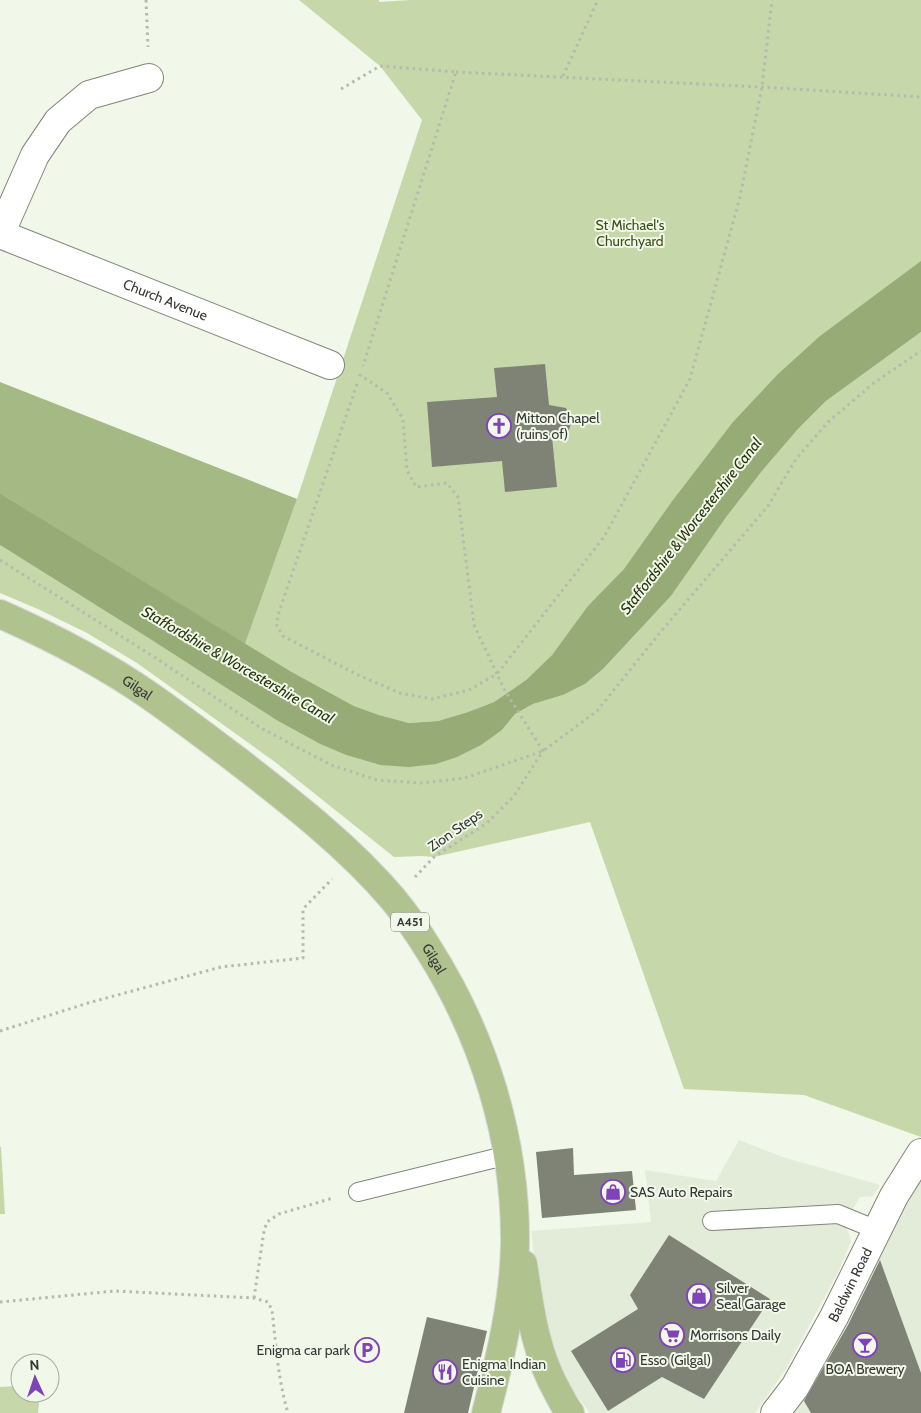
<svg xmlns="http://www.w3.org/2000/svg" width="921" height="1413" font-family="Cabin,sans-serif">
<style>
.built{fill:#e3ecd8}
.green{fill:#c6d8a9}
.forest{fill:#a4b983}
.water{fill:#96ab75}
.building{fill:#7e8376}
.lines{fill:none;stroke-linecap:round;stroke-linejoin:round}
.service-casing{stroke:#81867a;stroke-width:20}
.minor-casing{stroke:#81867a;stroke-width:30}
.primary-casing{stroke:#d7d7d6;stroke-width:30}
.path{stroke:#b5baaf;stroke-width:3;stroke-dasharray:2.5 4;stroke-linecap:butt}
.service{stroke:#fff;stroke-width:18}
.minor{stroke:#fff;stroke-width:28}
.primary{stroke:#b0c28e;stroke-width:28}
.labels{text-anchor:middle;stroke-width:4;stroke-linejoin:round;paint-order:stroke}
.shield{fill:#f1f7e9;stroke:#6d7169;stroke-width:1}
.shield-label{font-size:12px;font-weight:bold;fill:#353832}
.park-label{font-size:14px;fill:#3c4e13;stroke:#f1f7e9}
.street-label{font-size:14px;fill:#353832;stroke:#f1f7e9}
.poi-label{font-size:14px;fill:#353832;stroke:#f1f7e9;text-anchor:start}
.water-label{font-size:15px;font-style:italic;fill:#27340b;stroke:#f1f7e9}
</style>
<rect width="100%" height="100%" fill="#f1f7e9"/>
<!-- built -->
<g class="built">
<polygon points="739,1140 783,1157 880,1185 873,1196 860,1197 847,1218 845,1223 851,1241 839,1270 786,1369 755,1413 590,1413 573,1391 553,1353 538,1287 531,1231 651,1222 645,1170 716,1181"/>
<polygon points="921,1153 921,1413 775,1413"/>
</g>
<!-- green -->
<g class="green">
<polygon points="299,0 379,0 379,2 411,0 921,0 921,299 587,607 552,655 526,680 494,702 468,712 438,721 409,723 379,715 354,706 290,671 245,644 297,499 422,120 380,66"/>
<polygon points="921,332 921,1137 804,1095 684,1089 590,822 434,857 422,856 394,857 275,762 137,663 87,633 40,610 0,593 0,545 150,639 278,721 320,744 346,755 380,765 502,730 515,714 533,704 563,695 585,684 603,669 671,596 727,516 762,471 798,429 826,401"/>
<polygon points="0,1147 1,1147 5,1214 0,1214"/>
<polygon points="20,1386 20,1393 40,1393 38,1413 0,1413 0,1387"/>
</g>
<!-- forest -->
<polygon class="forest" points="0,382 297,499 245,644 0,493"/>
<!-- water -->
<polygon class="water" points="921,261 921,332 826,401 798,429 762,471 727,516 671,596 603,669 585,684 563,695 533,704 515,714 502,730 481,745 457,757 436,764 409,767 380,765 346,755 320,744 278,721 150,639 0,545 0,493 290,671 354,706 379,715 409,723 438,721 468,712 494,702 526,680 552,655 587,607 624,569 673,500 733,422 778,374 820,336"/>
<!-- building -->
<g class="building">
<polygon points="545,364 549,405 566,408 572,420 568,433 552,437 557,487 505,492 502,461 432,467 427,402 497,397 494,368"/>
<polygon points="573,1148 574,1175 632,1171 636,1210 542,1218 536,1152"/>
<polygon points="669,1235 770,1299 704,1399 662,1377 608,1411 571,1351 638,1309 630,1295"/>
<polygon points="880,1260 921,1373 921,1413 811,1413 804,1401 848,1325"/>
<polygon points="427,1317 487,1331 468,1413 404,1413"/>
</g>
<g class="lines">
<defs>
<g id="service">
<polyline points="358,1192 492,1159 509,1157"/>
<polyline points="712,1221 838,1214 877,1230"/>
</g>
<g id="minor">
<path id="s1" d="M0,234L330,365"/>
<polyline points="0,234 35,155 58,121 89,95 149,78"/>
<path id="s2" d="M775,1413L795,1387L834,1317L894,1196L921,1153"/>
</g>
<g id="primary">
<path id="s3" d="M0,614C52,637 104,664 150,696C180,717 209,739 238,761C292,803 348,846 393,899C406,915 418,932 429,950C484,1037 516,1140 515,1244C514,1301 500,1359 486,1413"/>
<path d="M523,1264C530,1310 535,1353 558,1393C562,1400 565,1407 570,1413"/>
</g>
</defs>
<!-- service casing -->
<use href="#service" class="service-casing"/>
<!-- minor casing -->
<use href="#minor" class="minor-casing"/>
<!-- primary casing -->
<use href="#primary" class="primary-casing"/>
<!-- path -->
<g class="path">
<polyline points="146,0 148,47"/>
<polyline points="456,72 762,87 921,97"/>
<polyline points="563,76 596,4 595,0"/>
<polyline points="341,89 380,66 456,72 363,366"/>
<polyline points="357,384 279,612 276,624 283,636 358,675 400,693 432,699 469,690 497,674 474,625 458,497 447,483 416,487 407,470 403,419 387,393 360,375 360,374"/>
<polyline points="0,560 148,653 261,728 331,765 377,780 421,783 465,778 543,751 597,711 663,629 768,506 796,459 828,422 875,382 921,351"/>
<polyline points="415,877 434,857 487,823 514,796 543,751 504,689 497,674 604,537 690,379 740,197 762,87 772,0"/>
<polyline points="0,1031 88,1003 221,967 303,958 303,909 332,879"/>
<polyline points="254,1298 264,1231 267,1222 279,1214 333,1198"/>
<path d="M0,1302L115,1291L254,1298L268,1302L272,1310C276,1345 278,1380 288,1413"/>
</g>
<!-- service -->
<use href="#service" class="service"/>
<!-- minor -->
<use href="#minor" class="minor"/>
<!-- primary -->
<use href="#primary" class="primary"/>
</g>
<!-- icons -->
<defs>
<symbol id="church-ring" viewBox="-11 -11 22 22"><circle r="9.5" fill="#f1f7e9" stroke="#8042b8" stroke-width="1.5"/><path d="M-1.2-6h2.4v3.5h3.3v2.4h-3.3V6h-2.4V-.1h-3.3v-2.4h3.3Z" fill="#8042b8"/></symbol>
<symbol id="shop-ring" viewBox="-11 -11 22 22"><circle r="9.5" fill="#f1f7e9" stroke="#8042b8" stroke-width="1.5"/><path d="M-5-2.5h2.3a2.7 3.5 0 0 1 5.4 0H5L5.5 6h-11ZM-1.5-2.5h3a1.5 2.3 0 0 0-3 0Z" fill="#8042b8"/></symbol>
<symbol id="supermarket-ring" viewBox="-11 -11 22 22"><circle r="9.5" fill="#f1f7e9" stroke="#8042b8" stroke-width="1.5"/><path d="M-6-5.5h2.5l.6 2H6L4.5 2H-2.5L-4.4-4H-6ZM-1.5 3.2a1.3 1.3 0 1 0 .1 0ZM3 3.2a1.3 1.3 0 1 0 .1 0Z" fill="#8042b8"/></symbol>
<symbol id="bar-ring" viewBox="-11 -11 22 22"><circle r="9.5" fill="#f1f7e9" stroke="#8042b8" stroke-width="1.5"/><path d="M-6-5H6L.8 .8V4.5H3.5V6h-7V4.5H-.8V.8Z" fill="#8042b8"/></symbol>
<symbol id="parking-ring" viewBox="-11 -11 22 22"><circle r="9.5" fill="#f1f7e9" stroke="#8042b8" stroke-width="1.5"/><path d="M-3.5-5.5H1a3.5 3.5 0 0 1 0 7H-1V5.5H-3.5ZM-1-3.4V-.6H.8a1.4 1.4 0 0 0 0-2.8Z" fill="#8042b8"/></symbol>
<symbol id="fuel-ring" viewBox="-11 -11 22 22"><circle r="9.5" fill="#f1f7e9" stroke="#8042b8" stroke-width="1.5"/><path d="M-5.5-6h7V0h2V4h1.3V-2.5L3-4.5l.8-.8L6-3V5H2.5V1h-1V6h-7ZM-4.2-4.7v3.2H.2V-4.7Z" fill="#8042b8"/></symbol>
<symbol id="restaurant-ring" viewBox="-11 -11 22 22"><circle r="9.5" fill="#f1f7e9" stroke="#8042b8" stroke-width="1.5"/><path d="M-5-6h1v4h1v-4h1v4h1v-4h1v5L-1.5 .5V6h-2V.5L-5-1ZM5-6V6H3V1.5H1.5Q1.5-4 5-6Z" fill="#8042b8"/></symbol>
</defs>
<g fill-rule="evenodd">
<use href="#church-ring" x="485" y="412" width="28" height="28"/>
<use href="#shop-ring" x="599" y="1178" width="28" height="28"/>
<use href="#shop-ring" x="685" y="1282" width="28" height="28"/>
<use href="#supermarket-ring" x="658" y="1321" width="28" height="28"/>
<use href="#bar-ring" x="851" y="1331" width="28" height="28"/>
<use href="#parking-ring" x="353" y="1336" width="28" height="28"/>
<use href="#fuel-ring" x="609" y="1346" width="28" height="28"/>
<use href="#restaurant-ring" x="431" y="1358" width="28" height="28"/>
</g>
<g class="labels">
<!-- shield labels -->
<rect class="shield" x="391" y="912.5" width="38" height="19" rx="4"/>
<g class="shield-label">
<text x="410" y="926">A451</text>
</g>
<!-- park labels -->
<g class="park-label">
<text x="630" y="230">St Michael's<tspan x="630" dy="16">Churchyard</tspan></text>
</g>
<!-- street labels -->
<g class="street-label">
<text dy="5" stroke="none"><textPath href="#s1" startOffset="178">Church Avenue</textPath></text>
<text dy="5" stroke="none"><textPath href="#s3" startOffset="156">Gilgal</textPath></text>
<text transform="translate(455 830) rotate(-35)" y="5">Zion Steps</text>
<text dy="5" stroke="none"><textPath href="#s3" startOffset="561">Gilgal</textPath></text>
<text dy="5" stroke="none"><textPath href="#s2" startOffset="149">Baldwin Road</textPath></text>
</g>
<!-- poi labels -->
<g class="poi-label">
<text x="516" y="423">Mitton Chapel<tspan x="516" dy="16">(ruins of)</tspan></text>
<text x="630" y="1197">SAS Auto Repairs</text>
<text x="716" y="1293">Silver<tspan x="716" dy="16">Seal Garage</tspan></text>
<text x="690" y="1340">Morrisons Daily</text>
<text x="350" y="1355" text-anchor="end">Enigma car park</text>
<text x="640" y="1365">Esso (Gilgal)</text>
<text x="462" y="1369">Enigma Indian<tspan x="462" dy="16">Cuisine</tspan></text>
<text x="865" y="1374" text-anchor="middle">BOA Brewery</text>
</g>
<!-- water labels -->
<g class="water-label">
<text transform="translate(691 526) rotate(-52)" y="5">Staffordshire &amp; Worcestershire Canal</text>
<text transform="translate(238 665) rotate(30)" y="5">Staffordshire &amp; Worcestershire Canal</text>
</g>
</g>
<!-- north arrow -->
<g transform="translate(35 1378) rotate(357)"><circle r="24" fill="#f1f7e9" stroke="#a6aba0"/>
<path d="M0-4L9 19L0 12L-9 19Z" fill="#8042b8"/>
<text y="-8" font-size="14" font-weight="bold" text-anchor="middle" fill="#353832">N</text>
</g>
</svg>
